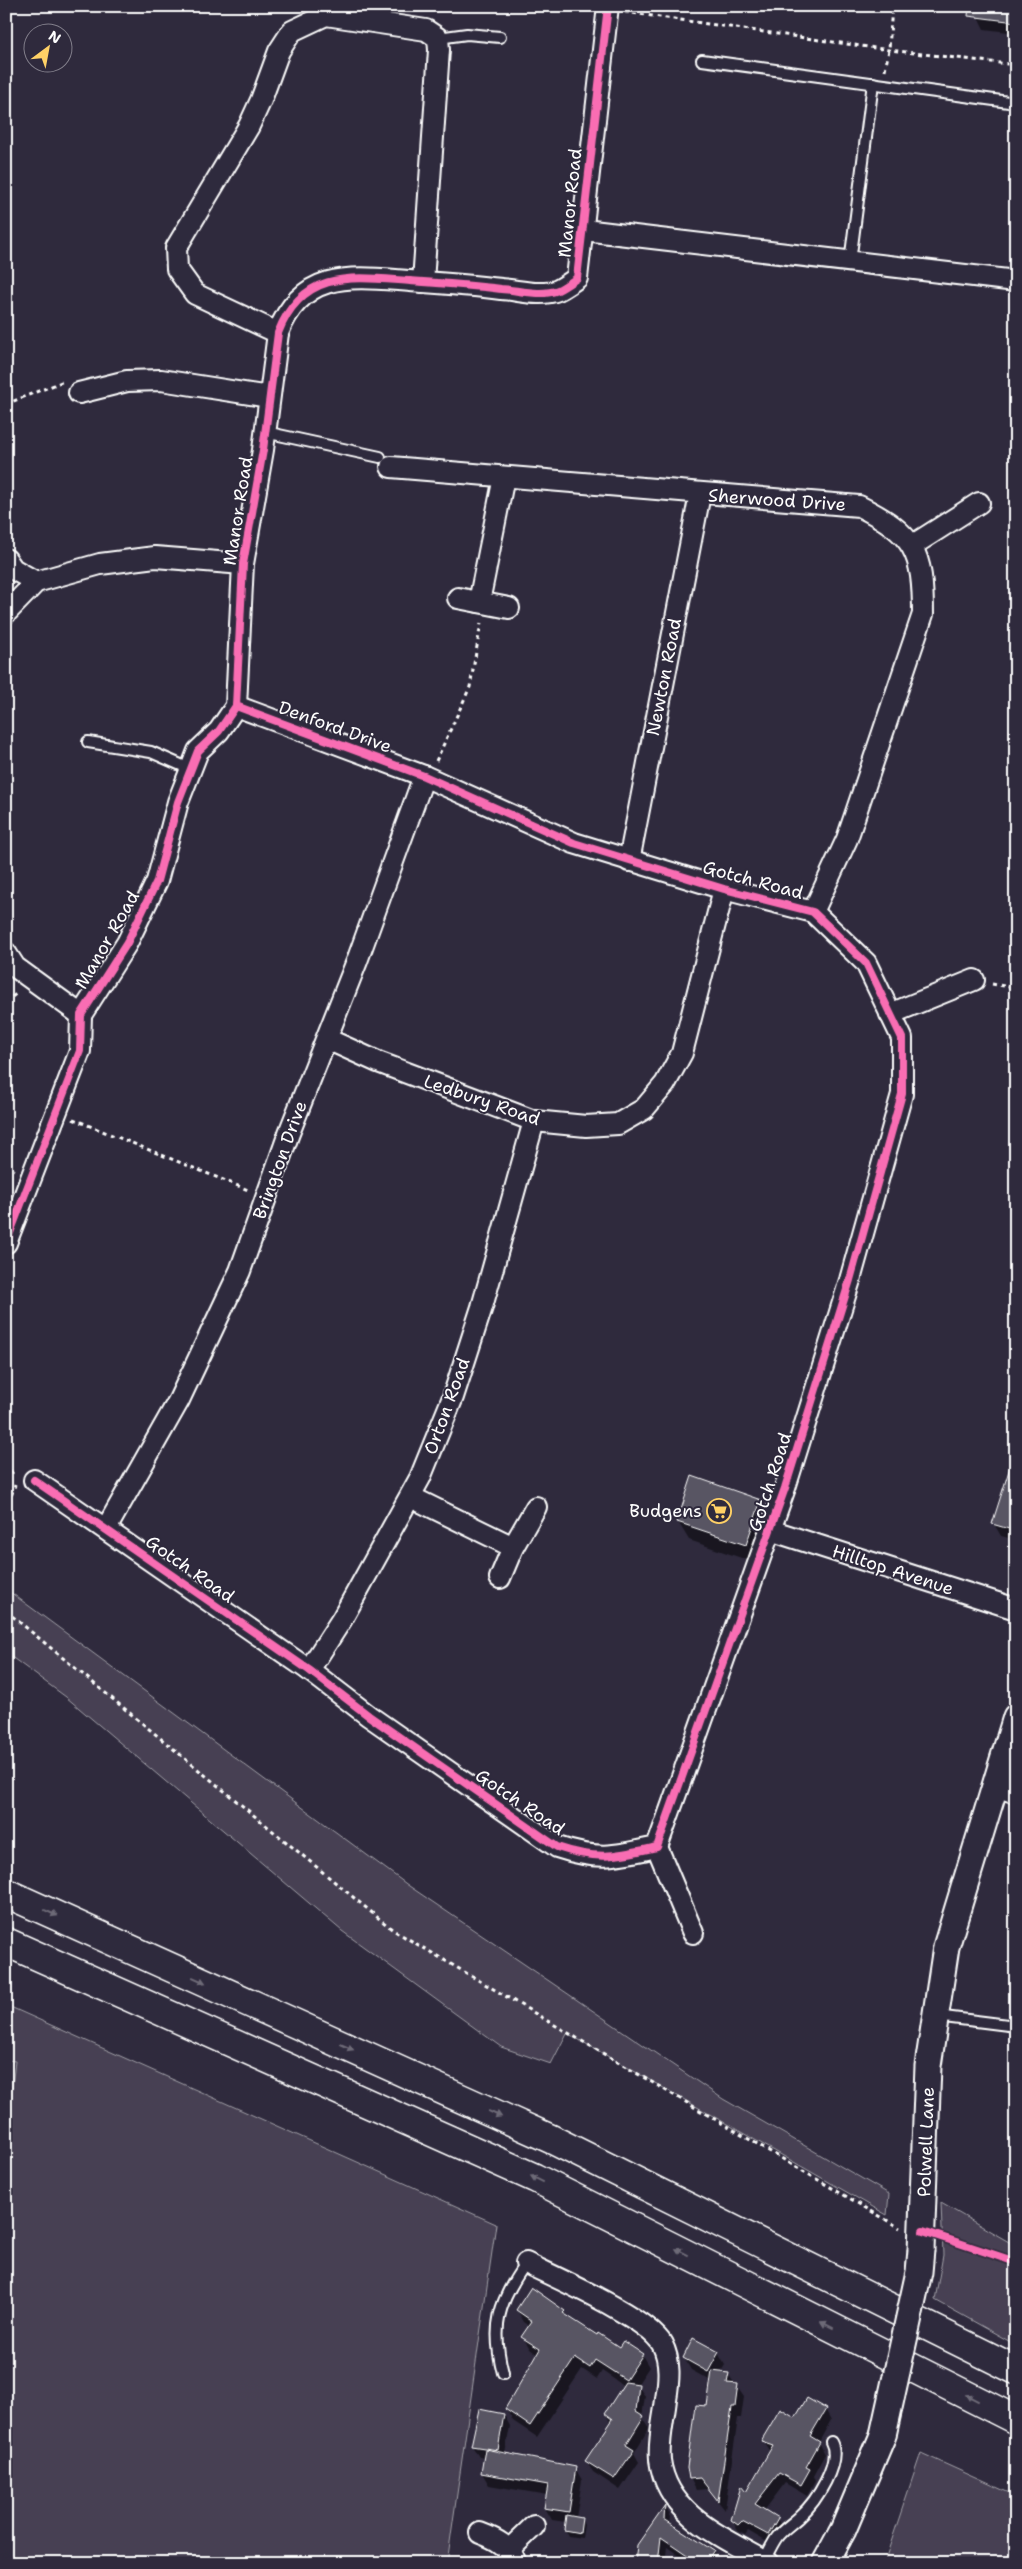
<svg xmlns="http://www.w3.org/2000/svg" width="1022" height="2569" font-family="'Shantell Sans',sans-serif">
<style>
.green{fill:#464152;stroke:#a2a0a8}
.shadow{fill:#0007;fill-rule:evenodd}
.building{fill:#595564;stroke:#fff}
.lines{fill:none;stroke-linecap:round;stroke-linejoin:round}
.service-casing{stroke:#fff;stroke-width:14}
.minor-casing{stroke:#fff;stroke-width:24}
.tertiary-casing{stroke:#fff;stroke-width:29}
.trunk-casing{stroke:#fff;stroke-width:31}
.path{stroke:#fff;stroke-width:3;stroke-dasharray:4 4;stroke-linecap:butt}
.service{stroke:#2f2a3d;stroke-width:10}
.minor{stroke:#2f2a3d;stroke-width:20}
.tertiary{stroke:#2f2a3d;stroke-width:25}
.trunk{stroke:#2f2a3d;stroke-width:28}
.tertiary-bridge-casing{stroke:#fff;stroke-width:29;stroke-linecap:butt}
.tertiary-bridge{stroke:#2f2a3d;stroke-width:25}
.cycleway-casing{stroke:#2f2a3d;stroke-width:11}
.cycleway{stroke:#f96db3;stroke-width:8}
.oneway{fill:#6d6a77}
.labels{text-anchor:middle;stroke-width:4;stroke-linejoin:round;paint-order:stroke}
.street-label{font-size:18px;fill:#fff;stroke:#2f2a3d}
.poi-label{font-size:18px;fill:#fff;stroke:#2f2a3d;text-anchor:end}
</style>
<rect width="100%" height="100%" fill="#2f2a3d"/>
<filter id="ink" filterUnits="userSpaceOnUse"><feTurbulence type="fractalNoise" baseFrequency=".02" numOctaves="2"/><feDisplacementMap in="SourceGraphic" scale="10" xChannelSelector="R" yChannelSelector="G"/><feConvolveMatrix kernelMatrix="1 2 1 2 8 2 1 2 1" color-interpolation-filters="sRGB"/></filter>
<g filter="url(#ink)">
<!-- green -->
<g class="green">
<polygon points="6,1589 409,1886 723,2099 889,2194 887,2215 567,2033 551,2064 501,2047 342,1931 66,1697 6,1653"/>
<polygon points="6,2005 496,2224 447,2563 6,2563 6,2139 15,2061 6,2060"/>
<polygon points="941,2203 1016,2246 1016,2345 935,2300 943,2255"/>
<polygon points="921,2453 1016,2496 1016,2563 884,2563"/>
</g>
<!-- shadow -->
<g class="shadow">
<polygon points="979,6 1016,6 1016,33 984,29 978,17"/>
<polygon points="1016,1492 1016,1540 1001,1536 994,1524"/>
<polygon points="760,1501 771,1519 756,1563 689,1540 678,1522"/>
<path d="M517,2310L564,2312L567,2317L620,2349L642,2355L649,2367L637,2385L645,2396L642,2417L649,2428L634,2453L639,2462L620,2490L593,2472L586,2461L612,2423L606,2413L624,2386L602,2371L597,2379L582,2369L537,2437L513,2421L506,2409L538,2355L530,2349L523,2337L530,2326L524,2322ZM637,2394H639L636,2417H633Z"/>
<polygon points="718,2353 725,2365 720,2373 728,2374 744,2397 741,2418 738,2418 725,2510 708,2489 696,2490 690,2478 708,2408 711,2381 691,2370 684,2358"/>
<polygon points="825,2409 831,2420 819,2442 825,2454 813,2476 815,2481 807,2496 785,2483 764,2511 777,2519 784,2530 774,2546 748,2531 745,2535 738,2531 732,2520 770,2452 763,2441 796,2420"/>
<polygon points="504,2415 510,2426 505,2454 575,2468 582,2480 576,2518 581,2519 584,2525 582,2538 568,2536 565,2530 566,2522 552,2520 545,2508 547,2495 489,2485 482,2473 485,2458 479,2457 472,2446"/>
<polygon points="665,2507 671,2517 670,2524 713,2552 719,2563 690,2563 667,2547 665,2563 636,2563 639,2546"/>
</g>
<!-- building -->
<g class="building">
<polygon points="969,6 1016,6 1016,22 968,16"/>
<polygon points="1012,1461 1016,1462 1016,1531 992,1524"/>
<polygon points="692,1476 761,1500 746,1545 677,1522"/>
<polygon points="531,2287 565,2311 563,2313 597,2335 598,2333 619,2347 623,2341 643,2354 626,2380 595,2360 590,2368 575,2358 530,2426 505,2409 540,2349 521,2337 532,2321 516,2310"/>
<polygon points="693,2338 719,2352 708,2372 683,2358"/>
<polygon points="712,2371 729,2373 727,2383 738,2384 735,2407 732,2407 718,2501 700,2478 689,2479 687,2467 695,2405 707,2406"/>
<polygon points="625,2382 639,2384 636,2411 644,2416 626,2445 634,2450 614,2479 585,2461 613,2419 605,2413"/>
<polygon points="807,2398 826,2409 810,2436 820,2442 806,2467 810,2469 801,2485 779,2473 755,2504 778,2518 768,2535 742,2521 738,2525 731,2520 741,2486 746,2492 773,2445 761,2441 780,2409 795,2418"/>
<polygon points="479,2409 504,2414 498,2450 471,2446"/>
<polygon points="485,2449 576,2467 569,2512 544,2508 548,2485 481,2473"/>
<polygon points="665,2505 664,2519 714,2551 706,2563 699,2563 661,2537 658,2563 635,2563 637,2545"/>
<polygon points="566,2515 582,2518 580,2533 564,2530"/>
</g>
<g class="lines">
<defs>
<g id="service">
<polyline points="438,38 467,34 500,37"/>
<polyline points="702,60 1016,103"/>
<polyline points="850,262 873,83"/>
<polyline points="265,432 380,457"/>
<polyline points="88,742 151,752 190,769"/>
<polyline points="936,2016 1016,2026"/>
<path d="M503,2373C491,2327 498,2302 526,2263"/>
<path d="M764,2561C768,2553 772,2544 777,2537C783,2529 793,2523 800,2516C816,2502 842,2462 831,2442"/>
</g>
<g id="minor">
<polyline points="584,230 1016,281"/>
<polyline points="278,333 195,294 177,269 176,248 249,126 261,100 279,51 292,31 326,15 426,30 438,38 439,50 423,282"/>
<polyline points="79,393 127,381 161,380 269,397"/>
<path d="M391,467L859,506C915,534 923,552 923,614L847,839L813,912"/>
<polyline points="913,545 979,503"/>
<polyline points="6,559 13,569 36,582"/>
<polyline points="458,598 509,608"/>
<polyline points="479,602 504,477"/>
<polyline points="6,613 36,582 100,564 155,557 243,564"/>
<polyline points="629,861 700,494"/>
<polyline points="6,953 15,967 81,1015"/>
<polyline points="890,1014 974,980"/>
<polyline points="327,1039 378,1062 534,1121 586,1126 618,1124 644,1109 665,1084 682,1053 724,889"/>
<path d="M6,1243L80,1051L81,1015L127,943L157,881L178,802L198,751L219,731L236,706L243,564L263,450L278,333C303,268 354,277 410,281C440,283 471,285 501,289C518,290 541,297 558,290C564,287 571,282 577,278L608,6"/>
<path d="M34,1480L309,1670L369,1716L557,1847C599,1861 616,1856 657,1847L785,1488L850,1280L902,1094V1038L866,963L813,912L724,889L574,843L424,776L236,706"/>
<polyline points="411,1497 513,1547 500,1578"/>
<polyline points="106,1529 179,1400 240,1271 289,1133 357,961 424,776"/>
<polyline points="770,1530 1016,1609"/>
<polyline points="513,1547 536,1507"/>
<polyline points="309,1670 342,1619 420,1478 453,1397 482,1307 534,1121"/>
<polyline points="996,1786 1016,1793"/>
<polyline points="657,1847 693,1933"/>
<path d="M526,2263C556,2278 647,2317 662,2344C671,2361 669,2381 666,2399C664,2419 658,2440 660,2460C667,2516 725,2538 768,2563"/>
<path d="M480,2533C496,2539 510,2546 516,2563"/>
<polyline points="509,2550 534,2526"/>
</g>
<g id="tertiary">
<polyline points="921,2250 928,2066 946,1947 1016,1717"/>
<polyline points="825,2563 843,2530 883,2435"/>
</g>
<g id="trunk">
<polyline points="6,1893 551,2139 1016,2370"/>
<polyline points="6,1942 535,2178 1016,2420"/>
</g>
</defs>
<!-- service casing -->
<use href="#service" class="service-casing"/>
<!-- minor casing -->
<use href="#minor" class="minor-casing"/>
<!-- tertiary casing -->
<use href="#tertiary" class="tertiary-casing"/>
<!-- trunk casing -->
<use href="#trunk" class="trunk-casing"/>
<!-- path -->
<g class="path">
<polyline points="575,6 589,8"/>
<polyline points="625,12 889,50 1016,65"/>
<polyline points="885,70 889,50 892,6"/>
<polyline points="6,404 64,381"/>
<polyline points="436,761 470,687 481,623"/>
<polyline points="992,984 1016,988"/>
<polyline points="6,1002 18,992"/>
<polyline points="73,1119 248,1190"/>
<polyline points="6,1166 14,1170"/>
<polyline points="6,1464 14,1476"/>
<polyline points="6,1510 15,1485"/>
<polyline points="6,1611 393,1930 900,2228"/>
</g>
<!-- service -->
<use href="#service" class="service"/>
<!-- minor -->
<use href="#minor" class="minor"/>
<!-- tertiary -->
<use href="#tertiary" class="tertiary"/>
<!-- trunk -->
<use href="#trunk" class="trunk"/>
<defs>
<polyline id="tertiary-bridge" points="883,2435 919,2272 921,2250"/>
</defs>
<!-- tertiary-bridge casing -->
<use href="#tertiary-bridge" class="tertiary-bridge-casing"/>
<!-- tertiary-bridge -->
<use href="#tertiary-bridge" class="tertiary-bridge"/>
<defs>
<g id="cycleway">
<path d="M6,1243L80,1051L81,1015L127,943L157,881L178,802L198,751L219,731L236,706L243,564L263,450L278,333C303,268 354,277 410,281C440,283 471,285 501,289C518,290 541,297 558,290C564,287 571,282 577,278L608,6"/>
<path d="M34,1480L309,1670L369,1716L557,1847C599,1861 616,1856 657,1847L785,1488L850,1280L902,1094V1038L866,963L813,912L724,889L574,843L424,776L236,706"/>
<polyline points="923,2231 1016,2262"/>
</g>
</defs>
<!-- cycleway casing -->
<use href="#cycleway" class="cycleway-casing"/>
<!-- cycleway -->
<use href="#cycleway" class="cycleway"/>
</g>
<!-- one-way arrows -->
<defs><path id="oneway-solid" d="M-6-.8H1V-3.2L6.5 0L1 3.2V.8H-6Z" transform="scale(1.25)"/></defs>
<g class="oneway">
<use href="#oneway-solid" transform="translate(51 1913) rotate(24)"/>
<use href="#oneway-solid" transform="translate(199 1980) rotate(24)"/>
<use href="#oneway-solid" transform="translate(347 2047) rotate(24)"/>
<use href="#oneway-solid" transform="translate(495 2114) rotate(24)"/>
<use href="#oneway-solid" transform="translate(537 2179) rotate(-154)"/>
<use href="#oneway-solid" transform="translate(682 2252) rotate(-153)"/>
<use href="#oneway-solid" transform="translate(827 2325) rotate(-153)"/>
<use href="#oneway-solid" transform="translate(972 2398) rotate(-153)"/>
</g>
</g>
<!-- icons -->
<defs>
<symbol id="supermarket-ring" viewBox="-11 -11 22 22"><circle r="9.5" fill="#2f2a3d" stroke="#ffd166" stroke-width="1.5"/><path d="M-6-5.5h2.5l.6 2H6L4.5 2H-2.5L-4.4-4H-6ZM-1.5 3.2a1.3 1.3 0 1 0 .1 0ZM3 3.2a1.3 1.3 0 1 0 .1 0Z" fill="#ffd166"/></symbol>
</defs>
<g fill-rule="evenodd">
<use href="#supermarket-ring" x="705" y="1497" width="28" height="28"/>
</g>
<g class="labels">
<!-- street labels -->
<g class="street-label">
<text transform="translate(570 203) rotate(-84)" y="6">Manor Road</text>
<text transform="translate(777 500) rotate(4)" y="6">Sherwood Drive</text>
<text transform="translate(238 511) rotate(-81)" y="6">Manor Road</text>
<text transform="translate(664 677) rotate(-79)" y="6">Newton Road</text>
<text transform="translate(335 727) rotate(20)" y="6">Denford Drive</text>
<text transform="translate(753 880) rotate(15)" y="6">Gotch Road</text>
<text transform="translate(107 940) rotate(-60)" y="6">Manor Road</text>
<text transform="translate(482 1100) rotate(19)" y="6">Ledbury Road</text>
<text transform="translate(280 1160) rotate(-70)" y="6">Brington Drive</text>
<text transform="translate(447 1406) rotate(-70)" y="6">Orton Road</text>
<text transform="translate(770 1482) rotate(-72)" y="6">Gotch Road</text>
<text transform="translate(190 1569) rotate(35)" y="6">Gotch Road</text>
<text transform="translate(893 1570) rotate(18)" y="6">Hilltop Avenue</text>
<text transform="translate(520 1802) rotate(34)" y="6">Gotch Road</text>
<text transform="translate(926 2142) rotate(-88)" y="6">Polwell Lane</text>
</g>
<!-- poi labels -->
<g class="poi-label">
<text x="702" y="1517">Budgens</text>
</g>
</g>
<!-- margin -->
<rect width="1022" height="2569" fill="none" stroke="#2f2a3d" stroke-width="25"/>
<rect x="12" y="12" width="997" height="2544" fill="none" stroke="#fff" stroke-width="2" filter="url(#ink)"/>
<!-- north arrow -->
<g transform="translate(48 48) rotate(32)"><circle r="24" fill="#2f2a3d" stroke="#827f8b"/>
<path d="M0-4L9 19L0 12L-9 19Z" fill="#ffd166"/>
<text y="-8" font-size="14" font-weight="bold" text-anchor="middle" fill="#ffffff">N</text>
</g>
</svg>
